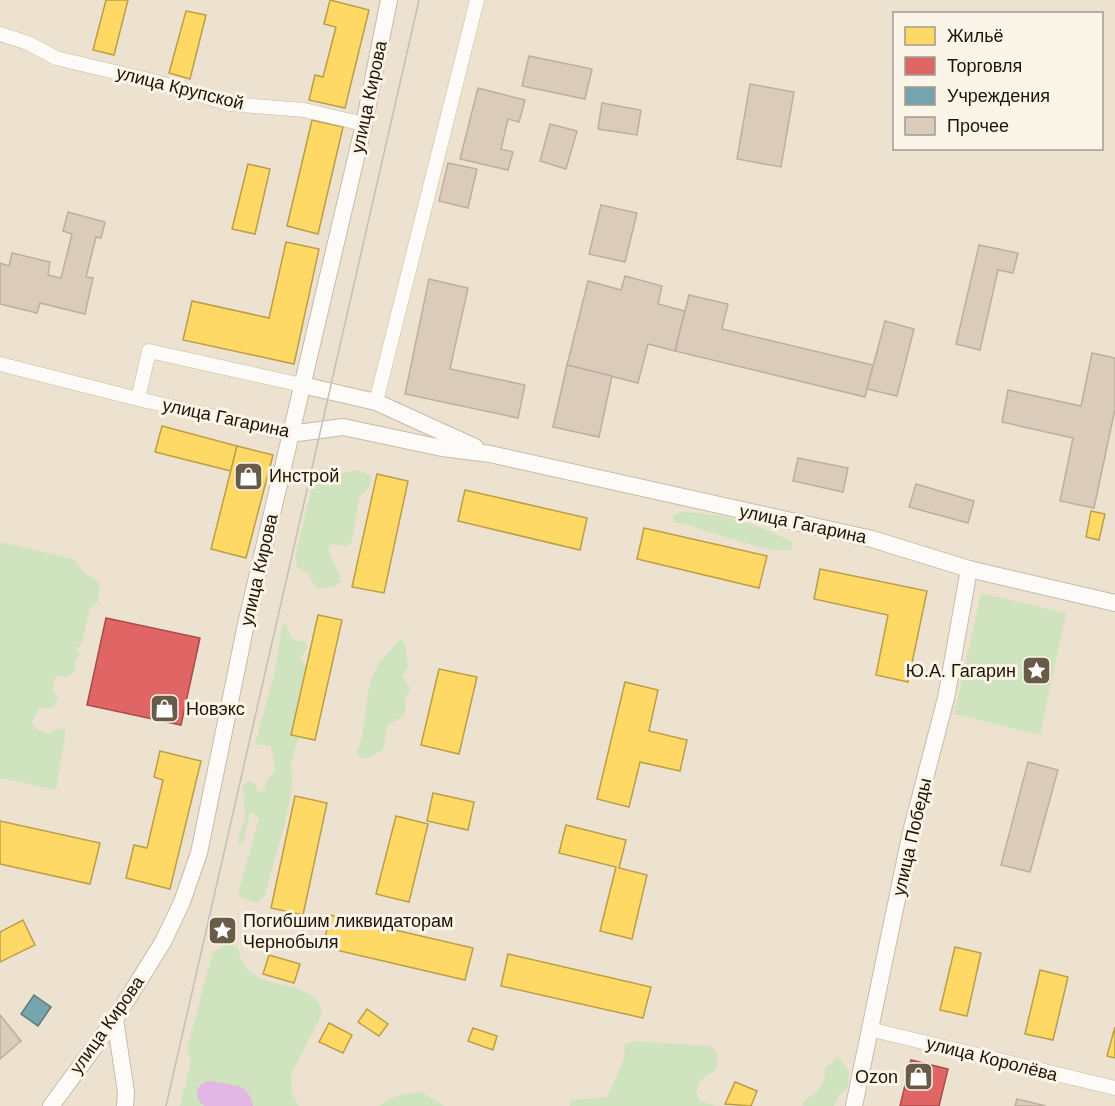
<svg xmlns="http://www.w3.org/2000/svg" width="1115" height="1106" font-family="Helvetica,sans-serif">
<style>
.green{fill:#d0e3bf}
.homes{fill:#ffd966;stroke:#bc9e47;stroke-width:1.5}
.shops{fill:#e06666;stroke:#a74d47;stroke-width:1.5}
.public{fill:#76a5af;stroke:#5c7a7a;stroke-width:1.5}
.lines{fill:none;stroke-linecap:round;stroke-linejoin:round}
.river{stroke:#e3b7e3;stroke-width:26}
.building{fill:#dacbbb;stroke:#bdaf9e;stroke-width:1.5}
.minor-casing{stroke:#c6bba8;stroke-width:15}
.tertiary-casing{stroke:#c6bba8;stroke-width:18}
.minor{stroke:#fcfbf8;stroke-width:14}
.tertiary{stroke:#fcfbf8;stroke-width:16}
.tram{stroke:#c2bfb9;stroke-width:1.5}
.labels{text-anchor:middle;stroke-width:6;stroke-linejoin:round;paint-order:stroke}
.street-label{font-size:18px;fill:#211400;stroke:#fbf4e9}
.poi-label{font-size:18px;fill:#211400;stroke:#fbf4e9;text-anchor:start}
</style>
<rect width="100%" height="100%" fill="#ede2d0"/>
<!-- green -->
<g class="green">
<path d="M334,466L343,473C354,470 361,468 371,477L370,486L359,498L352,542L347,546L331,544L328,550L342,581L335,586L317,589L308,574L297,567L295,557L314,479L319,469Z"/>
<path d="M680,512C719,512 758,524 792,542L793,549C775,558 699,526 674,522L673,516Z"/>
<polygon points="0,542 74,559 84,572 100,583 98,601 90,609 81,646 76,648 80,654 74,663 76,671 67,677 56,676 52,690 58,696 54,707 39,709 32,721 34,727 46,734 60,728 66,731 56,790 0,778"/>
<polygon points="981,593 1066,613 1040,735 954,714"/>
<path d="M286,624C293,637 286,639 305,642L308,647L300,659C324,681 296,740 290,767C301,784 270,872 265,896L257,903L240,897L239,891L259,818L254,813H250L244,840L239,845L238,837L245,819L243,785L250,781L256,784L257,792L264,791L266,781L275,771L271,746L255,744L275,671L282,626Z"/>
<path d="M401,638L406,646L408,666L402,678L410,687L409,693L404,697L406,707L403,716L387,726L383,750L368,758L361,759L357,752C368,726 363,696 375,670C380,658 394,649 401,638Z"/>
<path d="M230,944L238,948C240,954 241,961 245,966C263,992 319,978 322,1014L291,1075L292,1092L299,1106H180L191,1062L187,1049L213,951Z"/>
<polygon points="635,1041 710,1046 717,1053 717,1068 700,1081 696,1093 700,1101 717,1106 570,1106 571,1100 607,1097 624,1059 625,1044"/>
<path d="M837,1056L849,1071L848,1087L839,1095L834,1106H803L804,1101C817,1092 825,1087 825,1069Z"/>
<path d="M421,1092L445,1106H380C392,1095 406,1093 421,1092Z"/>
</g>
<!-- homes -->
<g class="homes">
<polygon points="106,0 128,0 114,55 93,50"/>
<polygon points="330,0 369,10 345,108 309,100 315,75 323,77 336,27 324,24"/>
<polygon points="186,11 206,15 190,79 169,73"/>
<polygon points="312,120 343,127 318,234 287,226"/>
<polygon points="248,164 270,169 255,234 232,229"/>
<polygon points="286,242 319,249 294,364 183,340 192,301 269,318"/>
<polygon points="162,426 237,446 231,471 155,452"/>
<polygon points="237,446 273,455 246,558 211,549"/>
<polygon points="377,474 408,481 384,593 352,587"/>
<polygon points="465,490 587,518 580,550 458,521"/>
<polygon points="1091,511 1105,514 1099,540 1086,537"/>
<polygon points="644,528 767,556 759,588 637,559"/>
<polygon points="820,569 927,591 908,682 876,675 888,615 814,599"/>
<polygon points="318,615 342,620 315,740 291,735"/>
<polygon points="439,669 477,677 459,754 421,745"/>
<polygon points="625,682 658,690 649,731 687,740 680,771 640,762 629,807 597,799"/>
<polygon points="160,751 201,761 170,889 126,878 134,845 147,848 163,780 154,777"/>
<polygon points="433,793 474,802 468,830 427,821"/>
<polygon points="295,796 327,803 303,915 271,908"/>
<polygon points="396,816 428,824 409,902 376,894"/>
<polygon points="0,821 100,843 90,884 0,864"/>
<polygon points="566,825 626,840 619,868 647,875 632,939 600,931 616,867 559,853"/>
<polygon points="330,915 473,948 465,980 323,947"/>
<polygon points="23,920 35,945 0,962 0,932"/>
<polygon points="955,947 981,953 967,1016 940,1010"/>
<polygon points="508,954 651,987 643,1018 501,986"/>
<polygon points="269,955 300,964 294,983 263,974"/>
<polygon points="1040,970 1068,977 1053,1040 1025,1034"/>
<polygon points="367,1009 388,1024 379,1036 358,1022"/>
<polygon points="329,1023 352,1035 343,1053 319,1042"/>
<polygon points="1115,1027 1115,1058 1107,1056"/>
<polygon points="473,1028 497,1036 493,1050 468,1041"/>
<polygon points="735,1082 757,1091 751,1106 725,1104"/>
</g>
<!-- shops -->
<g class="shops">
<polygon points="106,618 200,638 181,725 87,705"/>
<polygon points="911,1060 948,1069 939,1106 900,1106"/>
</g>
<!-- public -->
<polygon class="public" points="34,995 51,1007 38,1026 21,1014"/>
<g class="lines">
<!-- river -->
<polyline class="river" points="210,1094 236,1099 240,1106"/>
</g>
<!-- building -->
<g class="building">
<polygon points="529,56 592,69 585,99 522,86"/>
<polygon points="750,84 794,92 781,167 737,159"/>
<polygon points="478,88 525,100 519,122 508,119 501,149 513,152 508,170 460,159"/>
<polygon points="602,103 641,110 637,135 598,129"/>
<polygon points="550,124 577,131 566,169 540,161"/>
<polygon points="448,163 477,169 468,208 439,201"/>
<polygon points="601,205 637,213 625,262 589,254"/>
<polygon points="68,212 105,222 101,238 96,237 86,277 93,278 85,314 40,303 37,313 0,304 0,263 9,266 12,253 50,262 48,275 61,278 72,234 63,231"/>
<polygon points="979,245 1018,253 1013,273 998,270 980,350 956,344"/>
<polygon points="625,276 662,286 658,304 685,311 675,351 648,344 638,383 567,365 588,281 621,290"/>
<polygon points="429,279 468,288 450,369 525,385 518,418 405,394"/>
<polygon points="689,295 728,304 722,329 873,365 865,397 675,351"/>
<polygon points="885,321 914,329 897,396 867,389"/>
<polygon points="1092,353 1115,358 1115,409 1094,508 1060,501 1073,438 1002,422 1008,390 1081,406"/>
<polygon points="567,365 612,376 599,437 553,427"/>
<polygon points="798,458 848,468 843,492 793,481"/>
<polygon points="916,484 974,501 968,523 909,507"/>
<polygon points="1028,762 1058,770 1030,872 1001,865"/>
<polygon points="0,1015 21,1041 0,1059"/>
<polygon points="1017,1099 1046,1106 1015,1106"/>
</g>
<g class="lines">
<defs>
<g id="minor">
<polyline points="0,34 28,43 56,58 153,81 230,104 304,110 364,124"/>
<polyline points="0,364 138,399 290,434"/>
<polyline points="138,399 149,351 302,385"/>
<polyline points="376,402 477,0"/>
<polyline points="869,1029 1115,1088"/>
</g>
<g id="tertiary">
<polyline points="302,385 376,402 475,447"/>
<polyline points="290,434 343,427 442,448 490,454 872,539 969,569 1115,603"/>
<polyline points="115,1019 126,1092 125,1106"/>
<polyline points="51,1106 115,1019 163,942 182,902 199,853 246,624 364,124 389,0"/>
<polyline points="854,1106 911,832 946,698 969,569"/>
</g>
</defs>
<!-- minor casing -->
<use href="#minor" class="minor-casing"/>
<!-- tertiary casing -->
<use href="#tertiary" class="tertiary-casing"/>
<!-- minor -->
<use href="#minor" class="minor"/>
<!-- tertiary -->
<use href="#tertiary" class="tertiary"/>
<!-- tram -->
<polyline class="tram" points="166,1106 419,0"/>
</g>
<!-- icons -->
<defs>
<symbol id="shop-square" viewBox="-11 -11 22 22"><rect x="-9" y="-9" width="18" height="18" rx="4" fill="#685c49" stroke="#fbf4e9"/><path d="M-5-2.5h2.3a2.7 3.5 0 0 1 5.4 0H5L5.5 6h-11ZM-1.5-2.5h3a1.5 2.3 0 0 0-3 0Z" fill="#fff"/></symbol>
<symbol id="sight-square" viewBox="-11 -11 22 22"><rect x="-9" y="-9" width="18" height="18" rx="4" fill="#685c49" stroke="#fbf4e9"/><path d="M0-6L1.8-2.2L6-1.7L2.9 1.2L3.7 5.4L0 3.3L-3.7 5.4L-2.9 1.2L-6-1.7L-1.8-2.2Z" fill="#fff"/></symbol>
</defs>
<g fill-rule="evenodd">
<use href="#shop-square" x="232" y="460" width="33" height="33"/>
<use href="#sight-square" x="1020" y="654" width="33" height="33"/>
<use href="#shop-square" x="148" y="692" width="33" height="33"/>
<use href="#sight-square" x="206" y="914" width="33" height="33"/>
<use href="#shop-square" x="902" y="1060" width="33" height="33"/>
</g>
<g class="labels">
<!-- street labels -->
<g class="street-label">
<text transform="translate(180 88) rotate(14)" y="6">улица Крупской</text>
<text transform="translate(369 97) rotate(-78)" y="6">улица Кирова</text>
<text transform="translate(226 418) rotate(12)" y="6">улица Гагарина</text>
<text transform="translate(803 524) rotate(12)" y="6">улица Гагарина</text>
<text transform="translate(259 570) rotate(-77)" y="6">улица Кирова</text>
<text transform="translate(912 837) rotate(-77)" y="6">улица Победы</text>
<text transform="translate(107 1025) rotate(-55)" y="6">улица Кирова</text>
<text transform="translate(992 1059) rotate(14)" y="6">улица Королёва</text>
</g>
<!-- poi labels -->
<g class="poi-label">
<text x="269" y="482">Инстрой</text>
<text x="1016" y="677" text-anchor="end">Ю.А. Гагарин</text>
<text x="186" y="715">Новэкс</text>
<text x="243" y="927">Погибшим ликвидаторам<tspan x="243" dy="21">Чернобыля</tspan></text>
<text x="898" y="1083" text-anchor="end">Ozon</text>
</g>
</g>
<!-- legend -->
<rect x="893" y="12" width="210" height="138" fill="#fbf4e9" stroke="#a49a8c" stroke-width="1.5"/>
<rect x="905" y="27" width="30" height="18" fill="#ffd966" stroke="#a49a8c" stroke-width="1.5"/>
<text x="947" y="42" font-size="18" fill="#211400">Жильё</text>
<rect x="905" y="57" width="30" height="18" fill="#e06666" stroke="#a49a8c" stroke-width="1.5"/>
<text x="947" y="72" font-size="18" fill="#211400">Торговля</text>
<rect x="905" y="87" width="30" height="18" fill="#76a5af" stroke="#a49a8c" stroke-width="1.5"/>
<text x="947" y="102" font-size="18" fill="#211400">Учреждения</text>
<rect x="905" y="117" width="30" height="18" fill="#dacbbb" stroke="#a49a8c" stroke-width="1.5"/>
<text x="947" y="132" font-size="18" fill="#211400">Прочее</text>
</svg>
